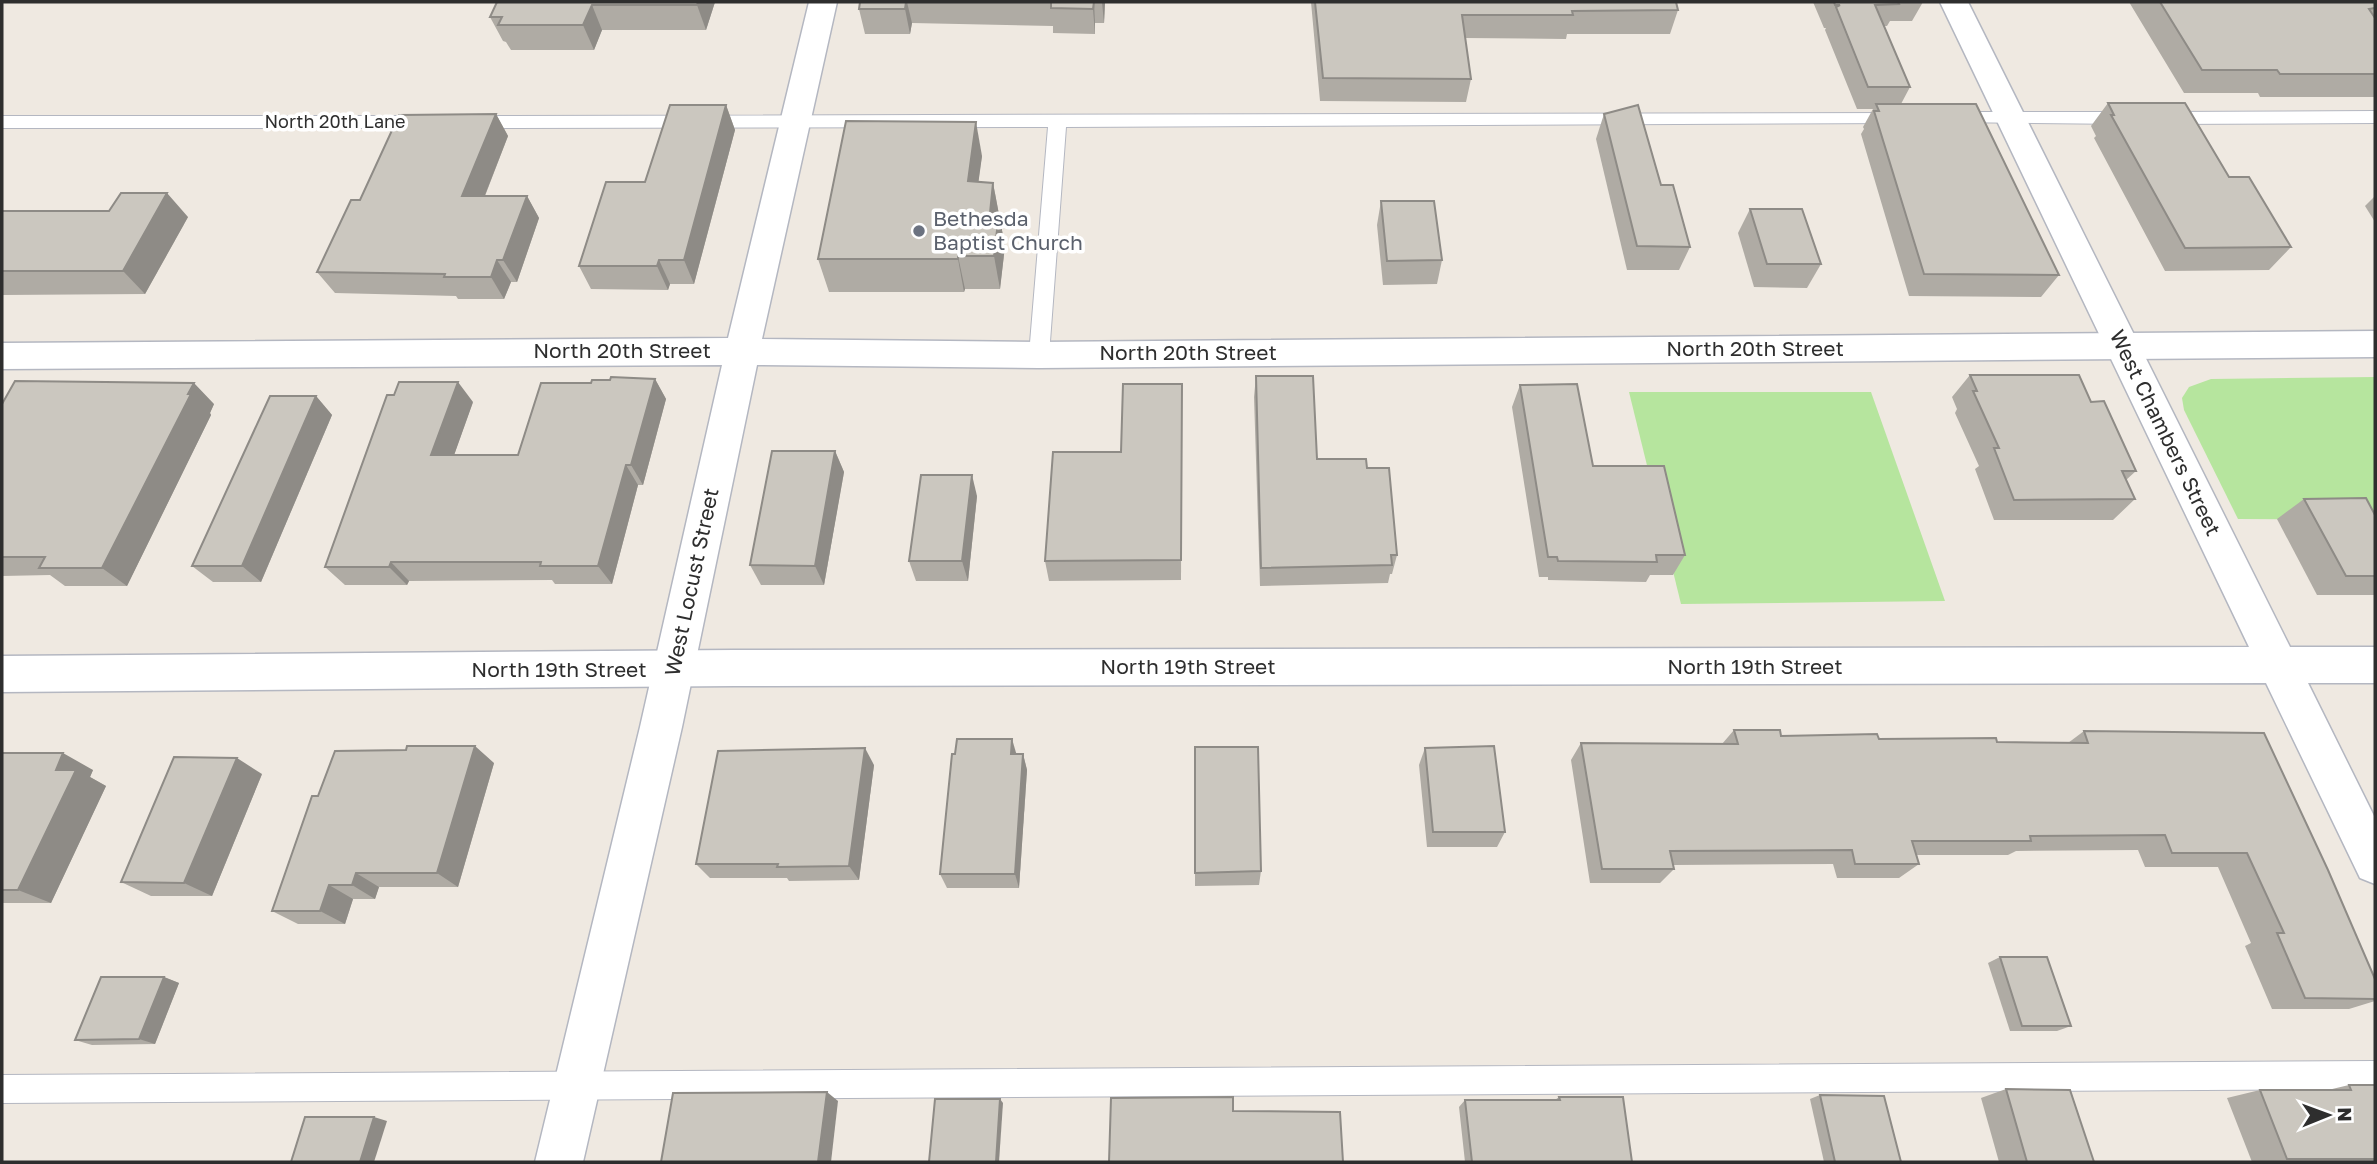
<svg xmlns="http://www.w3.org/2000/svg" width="2377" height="1164" font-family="'Golos Text',sans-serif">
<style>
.green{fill:#b6e59e}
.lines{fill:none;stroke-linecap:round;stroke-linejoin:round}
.lane-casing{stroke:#b4b7c1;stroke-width:2}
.street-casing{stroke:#b4b7c1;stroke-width:3}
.secondary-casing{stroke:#b4b7c1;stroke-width:3}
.lane{fill:#fff;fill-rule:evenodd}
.street{fill:#fff;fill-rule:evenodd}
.secondary{fill:#fff;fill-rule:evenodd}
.wall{fill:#afaba4}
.shaded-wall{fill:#8e8b86}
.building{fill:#cbc7bf;stroke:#8e8b86;stroke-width:2}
.worship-dot{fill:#6b7280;stroke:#fff;stroke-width:2.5}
.labels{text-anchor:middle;stroke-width:7;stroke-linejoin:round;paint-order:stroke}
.far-street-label{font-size:18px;fill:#2e2e2e;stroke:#fff}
.worship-label{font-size:21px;fill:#5b616d;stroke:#fff;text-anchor:start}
.street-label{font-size:21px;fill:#2e2e2e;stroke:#fff}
</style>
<rect width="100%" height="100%" fill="#efe9e1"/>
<!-- green -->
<g class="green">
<polygon points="2375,377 2375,520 2238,519 2184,410 2182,398 2189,387 2211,379"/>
<polygon points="1629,392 1871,392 1945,601 1681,604"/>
</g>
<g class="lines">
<defs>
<g id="lane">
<polygon points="2375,111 2375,123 2164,124 2155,118 2164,112"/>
<polygon points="1954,112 2127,112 2136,118 2127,124 1948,122 1945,118"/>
<polygon points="1899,113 1905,115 1908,119 1905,123 1066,127 1049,355 1046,361 1039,363 1032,361 1029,355 1048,127 470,128 461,122 470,116"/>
<polygon points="2,116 426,116 435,122 426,128 2,128"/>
<polygon points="2375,1061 2375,1089 2,1103 2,1075"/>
</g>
<polygon id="street" points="1940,2 1968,2 2290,647 2375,647 2375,683 2308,683 2375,818 2375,884 2360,878 2266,683 734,686 2,692 2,656 734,650 2249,647"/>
<polygon id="secondary" points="809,2 837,2 762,339 1039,342 2375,331 2375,357 1039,368 757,365 682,727 583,1162 535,1162 640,727 722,365 2,369 2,343 728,338"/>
</defs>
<!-- lane casing -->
<use href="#lane" class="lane-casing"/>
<!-- street casing -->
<use href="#street" class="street-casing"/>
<!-- secondary casing -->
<use href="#secondary" class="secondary-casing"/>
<!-- lane -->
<use href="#lane" class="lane"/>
<!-- street -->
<use href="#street" class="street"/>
<!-- secondary -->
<use href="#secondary" class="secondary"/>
</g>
<!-- wall -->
<g class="wall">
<polygon points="497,2 715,2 706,30 602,30 594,50 511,50 506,42 503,41 490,17"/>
<polygon points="860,2 1105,2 1104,23 1095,23 1095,34 1053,33 1053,26 912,23 910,34 865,34 859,9"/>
<polygon points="1311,2 1676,2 1678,10 1670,34 1567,34 1566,39 1465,38 1471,79 1466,102 1320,101"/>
<polygon points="1813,2 1923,2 1912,21 1890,21 1887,26 1884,26 1910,87 1901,104 2059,275 2041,297 1909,296 1861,134 1864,129 1863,127 1873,109 1857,109 1825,30 1826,28 1824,28"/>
<polygon points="2129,2 2375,2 2375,97 2260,97 2258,93 2184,93"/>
<polygon points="2108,103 2229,177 2291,247 2269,270 2165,271 2094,138 2096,136 2091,126"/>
<polygon points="726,105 735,130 694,284 670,284 668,290 591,289 579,266 645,182"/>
<polygon points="496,114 508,136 485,196 527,196 539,218 517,282 511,282 504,299 458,299 456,296 335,293 317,272 360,200"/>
<polygon points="1604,114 1661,185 1690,247 1679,270 1627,270 1596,139"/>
<polygon points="982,156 978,182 993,183 1005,246 1000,289 965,289 964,292 829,292 818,259"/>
<polygon points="2375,196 2375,222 2365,206"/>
<polygon points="1381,201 1442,260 1437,284 1383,285 1377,225"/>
<polygon points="1750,209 1821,264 1807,288 1754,287 1738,233"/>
<polygon points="2,211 188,217 145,294 2,295"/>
<polygon points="1970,375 2091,402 2136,471 2126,480 2135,499 2113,520 1994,520 1975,469 1979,466 1955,413 1957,409 1952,397"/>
<polygon points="1256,376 1317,459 1367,468 1397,555 1392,574 1390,574 1388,583 1260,586 1254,397"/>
<polygon points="655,379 666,399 643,485 638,485 612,584 555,584 552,580 409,581 407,585 345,585 325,567 473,402 454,455 518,455 591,383"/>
<polygon points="1182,384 1181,580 1049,581 1045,561 1121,452"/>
<polygon points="1520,385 1593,466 1685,555 1673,575 1650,575 1646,582 1548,580 1548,577 1539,577 1512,407"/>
<polygon points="316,396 332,415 261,582 213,582 192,566"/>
<polygon points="2,404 214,404 210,413 211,415 127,586 65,586 50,575 2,576"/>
<polygon points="835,451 844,472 824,585 761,585 750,565"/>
<polygon points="977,496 968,581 916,581 909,561"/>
<polygon points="2304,499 2375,515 2375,595 2317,595 2277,519"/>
<polygon points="1734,730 1781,736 1997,742 2068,743 2084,731 2264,733 2375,979 2375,1001 2349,1009 2272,1009 2245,946 2251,943 2218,867 2145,867 2138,850 2016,851 2008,855 1917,855 1919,864 1899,878 1837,878 1833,864 1673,865 1674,869 1660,883 1590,883 1571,760 1581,743 1722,744"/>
<polygon points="1195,747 1261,871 1259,885 1195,886"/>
<polygon points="1425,748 1505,832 1497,847 1427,847 1419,765"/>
<polygon points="2,753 93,770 90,777 106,786 51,903 2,903"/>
<polygon points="1016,754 1023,754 1027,770 1019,888 947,888 940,874"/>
<polygon points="494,763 458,887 379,887 375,899 353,899 345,924 298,924 272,911 318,796"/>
<polygon points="874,765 859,880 789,881 787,878 710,878 696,864"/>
<polygon points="262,774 212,896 151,896 121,882"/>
<polygon points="2000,957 2071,1026 2057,1031 2010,1031 1988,963"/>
<polygon points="164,977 179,983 155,1044 92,1045 75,1040"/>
<polygon points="2349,1085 2375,1085 2375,1162 2252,1162 2227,1098 2260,1090 2328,1090"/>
<polygon points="2006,1089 2094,1162 1999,1162 1981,1098"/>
<polygon points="1820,1095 1901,1162 1824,1162 1810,1099"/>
<polygon points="1559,1097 1632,1162 1465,1162 1459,1107 1465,1100 1555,1100"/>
</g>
<!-- shaded-wall -->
<g class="shaded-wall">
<polygon points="698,2 715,2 706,30 697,5"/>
<polygon points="906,2 907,2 912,23 910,34 905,9"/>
<polygon points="1094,2 1095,23 1095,34 1093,9"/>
<polygon points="1102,2 1105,2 1104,23"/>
<polygon points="592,5 602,30 594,50 583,25"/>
<polygon points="726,105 735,130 694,284 684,260"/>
<polygon points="496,114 508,136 476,218 462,196"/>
<polygon points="976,122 982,156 974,215 968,181"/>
<polygon points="993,183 1005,246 1000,289 994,256 990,213"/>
<polygon points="167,193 188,217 145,294 123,271"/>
<polygon points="527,196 539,218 517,282 503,260"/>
<polygon points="958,256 965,289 964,292 958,259"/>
<polygon points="497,260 511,282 504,299 491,277"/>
<polygon points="659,260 670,284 668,290 657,266"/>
<polygon points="655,379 666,399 643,485 631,465"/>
<polygon points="458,382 473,402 447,475 431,455"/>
<polygon points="194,383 214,404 210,413 211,415 127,586 102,568"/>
<polygon points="316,396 332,415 261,582 242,566"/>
<polygon points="835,451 844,472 824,585 815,566"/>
<polygon points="626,465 638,485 612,584 598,566"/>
<polygon points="972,475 977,496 968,581 962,561"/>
<polygon points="391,562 409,581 407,585 389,567"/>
<polygon points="1012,739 1017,756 1011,754"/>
<polygon points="475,746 494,763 458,887 437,873"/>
<polygon points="865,748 874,765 859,880 849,866"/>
<polygon points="63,753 93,770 90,777 106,786 51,903 18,890 56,770"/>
<polygon points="1023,754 1027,770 1019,888 1015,874"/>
<polygon points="237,758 262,774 212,896 184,883"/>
<polygon points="356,873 379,887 375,899 352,885"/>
<polygon points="329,885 353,899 345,924 320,911"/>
<polygon points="164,977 179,983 155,1044 139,1039"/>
<polygon points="827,1092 838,1101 831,1162 818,1162"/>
<polygon points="1000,1099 1003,1103 999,1162 996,1162"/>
<polygon points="374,1117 387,1121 374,1162 360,1162"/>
</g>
<!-- building -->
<g class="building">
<polygon points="497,2 698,2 697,5 592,5 583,25 498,25 502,17 490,17"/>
<polygon points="860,2 906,2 905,9 859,9"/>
<polygon points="1051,2 1094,2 1093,9 1051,8"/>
<polygon points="1315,2 1676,2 1678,10 1572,11 1573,15 1462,15 1471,79 1323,78"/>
<polygon points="1834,2 1898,2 1899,4 1875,5 1910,87 1868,87 1836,7 1840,5 1835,5"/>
<polygon points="2160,2 2375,2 2375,8 2369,9 2375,18 2375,74 2280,74 2277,70 2202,70"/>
<polygon points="2108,103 2185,103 2229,177 2249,177 2291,247 2185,248 2111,115 2114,115"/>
<polygon points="1876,104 1976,104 2059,275 1924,274 1874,111 1879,111"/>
<polygon points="670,105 726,105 684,260 659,260 657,266 579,266 606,182 645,182"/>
<polygon points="1638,105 1661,185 1673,185 1690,247 1637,246 1604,114"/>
<polygon points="496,114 462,196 527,196 503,260 497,260 491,277 444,277 445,274 317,272 351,200 360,200 399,115"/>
<polygon points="846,121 976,122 968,181 993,183 990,213 999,213 994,256 958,256 958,259 818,259"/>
<polygon points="121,193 167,193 123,271 2,271 2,211 109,211"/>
<polygon points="1381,201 1434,201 1442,260 1387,261"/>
<polygon points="1750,209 1802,209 1821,264 1767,264"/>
<polygon points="1970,375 2079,375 2091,402 2104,401 2136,471 2122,471 2135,499 2014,500 1994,448 1999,448 1973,391 1977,391"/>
<polygon points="1256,376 1313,376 1317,459 1366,459 1367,468 1389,468 1397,555 1391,555 1392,565 1261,568"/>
<polygon points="611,377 655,379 631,465 626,465 598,566 540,566 541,562 391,562 389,567 325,567 387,395 394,395 399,382 458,382 431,455 518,455 541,383 591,383 592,380 610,380"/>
<polygon points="15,381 194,383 188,394 191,394 102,568 39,568 45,557 2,557 2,404"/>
<polygon points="1123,384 1182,384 1181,560 1045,561 1053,452 1121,452"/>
<polygon points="1577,384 1593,466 1664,466 1685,555 1656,555 1657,562 1558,561 1557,557 1548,557 1520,385"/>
<polygon points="270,396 316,396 242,566 192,566"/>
<polygon points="772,451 835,451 815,566 750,565"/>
<polygon points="921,475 972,475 962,561 909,561"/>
<polygon points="2366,498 2375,515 2375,576 2346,576 2304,499"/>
<polygon points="1734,730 1780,730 1781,736 1877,734 1879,739 1996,738 1997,742 2088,743 2084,731 2264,733 2328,870 2375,979 2375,999 2305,998 2277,933 2284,933 2247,853 2172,853 2165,835 2030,836 2031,841 1912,841 1919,864 1855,864 1852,850 1670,851 1674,869 1602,869 1581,743 1738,744"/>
<polygon points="957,739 1012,739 1011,754 1023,754 1015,874 940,874 952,754 955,754"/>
<polygon points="407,746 475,746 437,873 356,873 352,885 329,885 320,911 272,911 312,796 318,796 335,751 406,750"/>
<polygon points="1494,746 1505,832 1433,832 1425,748"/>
<polygon points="1195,747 1258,747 1261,871 1195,873"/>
<polygon points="865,748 849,866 777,867 778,864 696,864 718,751"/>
<polygon points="2,753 63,753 56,770 76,770 18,890 2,890"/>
<polygon points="174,757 237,758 184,883 121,882"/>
<polygon points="2000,957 2047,957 2071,1026 2022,1026"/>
<polygon points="101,977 164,977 139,1039 75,1040"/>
<polygon points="2349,1085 2375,1085 2375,1159 2287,1159 2260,1090 2351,1090"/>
<polygon points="2006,1089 2070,1090 2094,1162 2027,1162"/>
<polygon points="827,1092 818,1162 661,1162 673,1093"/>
<polygon points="1820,1095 1884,1096 1901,1162 1835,1162"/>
<polygon points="1233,1097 1233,1111 1340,1112 1343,1162 1109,1162 1111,1098"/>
<polygon points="1559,1097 1623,1097 1632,1162 1472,1162 1465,1100 1560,1100"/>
<polygon points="935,1099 1000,1099 996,1162 929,1162"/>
<polygon points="305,1117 374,1117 360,1162 291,1162"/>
</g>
<!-- markers -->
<circle class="worship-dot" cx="919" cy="231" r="7"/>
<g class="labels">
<!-- far-street labels -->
<g class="far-street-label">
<text x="335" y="128">North 20th Lane</text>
</g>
<!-- worship labels -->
<g class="worship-label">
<text x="933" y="226">Bethesda<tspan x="933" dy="24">Baptist Church</tspan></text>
</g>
<!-- street labels -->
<g class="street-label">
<text x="1755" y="356">North 20th Street</text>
<text x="622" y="358">North 20th Street</text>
<text x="1188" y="360">North 20th Street</text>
<text transform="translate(2165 433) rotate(64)" y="7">West Chambers Street</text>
<text transform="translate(692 582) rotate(-78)" y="7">West Locust Street</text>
<text x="1188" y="674">North 19th Street</text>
<text x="1755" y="674">North 19th Street</text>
<text x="559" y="677">North 19th Street</text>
</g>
</g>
<!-- border -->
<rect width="2377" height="1164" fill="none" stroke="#2e2e2e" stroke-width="7"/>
<!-- north arrow -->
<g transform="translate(2328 1115) rotate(89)" stroke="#ffffff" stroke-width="5" paint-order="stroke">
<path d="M0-5L12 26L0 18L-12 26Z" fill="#2e2e2e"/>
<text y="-10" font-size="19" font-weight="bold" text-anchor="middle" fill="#2e2e2e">N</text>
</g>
</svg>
